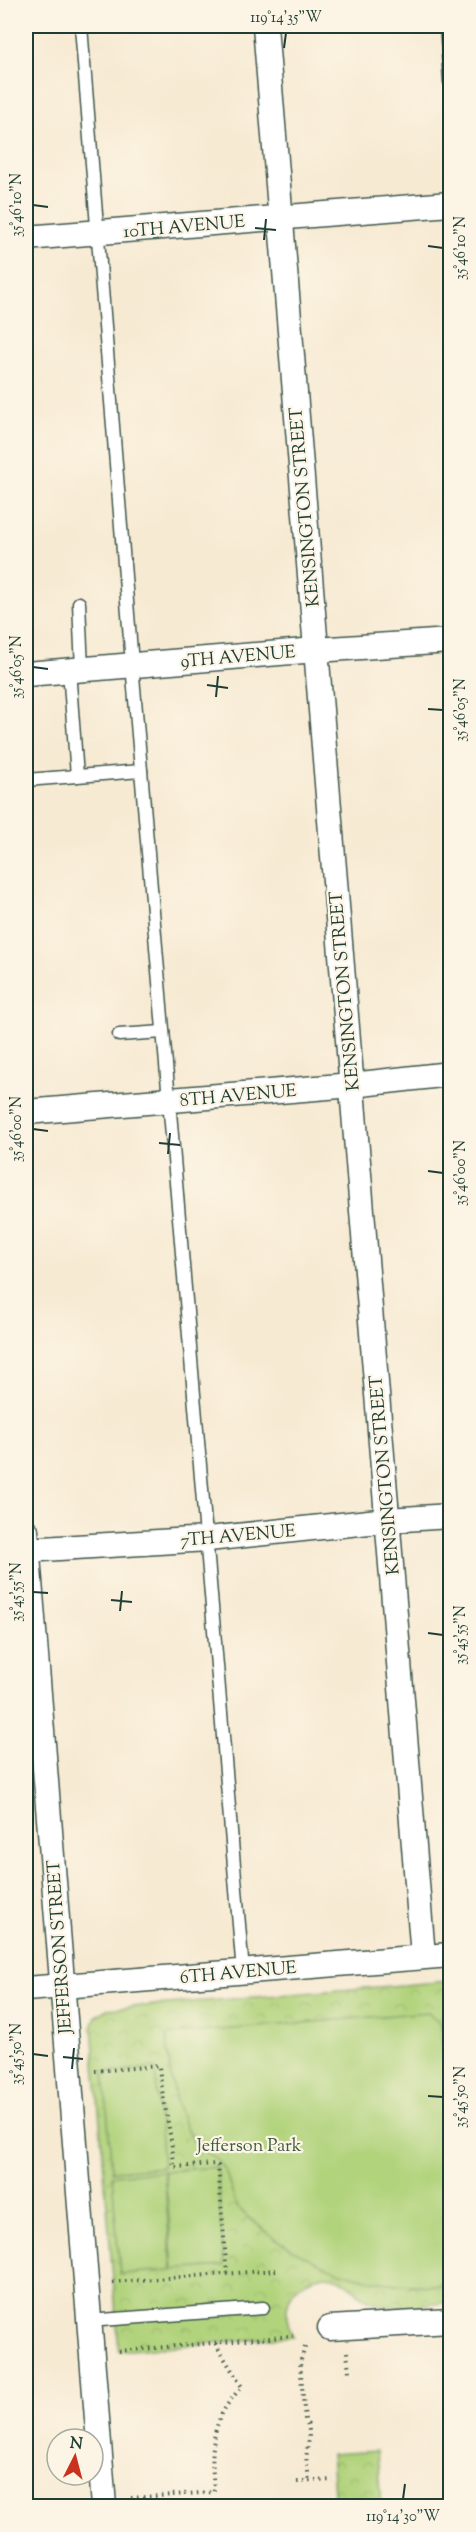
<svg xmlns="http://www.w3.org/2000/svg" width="476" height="2532" font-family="'Sorts Mill Goudy',serif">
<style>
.park{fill:url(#park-crowns);stroke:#688858;stroke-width:1.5}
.garden{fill:#b1d37b;stroke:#688858;stroke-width:1.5}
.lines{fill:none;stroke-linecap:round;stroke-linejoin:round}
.service-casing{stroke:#3f574c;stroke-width:15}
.minor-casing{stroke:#3f574c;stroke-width:27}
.path{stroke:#3f574c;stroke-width:4;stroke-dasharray:1.5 4.5;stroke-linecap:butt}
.service{stroke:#fff;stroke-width:12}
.minor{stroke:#fff;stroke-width:24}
.ticks{fill:none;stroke:#1f3d34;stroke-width:2}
.labels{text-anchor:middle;stroke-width:4.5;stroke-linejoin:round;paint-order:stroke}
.street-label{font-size:18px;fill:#1f3d34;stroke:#fcf5e5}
.park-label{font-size:18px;fill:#3c5b42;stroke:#fcf5e5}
.neatline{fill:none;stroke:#1f3d34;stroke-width:2}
.ticks-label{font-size:15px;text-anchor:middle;fill:#1f3d34}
</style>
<defs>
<pattern id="park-crowns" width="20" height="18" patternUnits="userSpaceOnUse" patternTransform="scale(1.5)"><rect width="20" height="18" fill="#b1d37b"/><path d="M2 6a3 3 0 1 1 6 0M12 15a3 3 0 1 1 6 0" fill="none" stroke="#98b66b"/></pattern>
</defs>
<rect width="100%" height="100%" fill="#fcf5e5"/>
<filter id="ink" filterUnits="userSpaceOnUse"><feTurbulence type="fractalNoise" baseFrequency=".0167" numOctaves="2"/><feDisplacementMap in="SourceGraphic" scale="12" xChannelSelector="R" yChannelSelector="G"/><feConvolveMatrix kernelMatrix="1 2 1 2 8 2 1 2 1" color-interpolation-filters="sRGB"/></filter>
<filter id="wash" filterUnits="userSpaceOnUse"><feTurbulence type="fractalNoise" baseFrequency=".008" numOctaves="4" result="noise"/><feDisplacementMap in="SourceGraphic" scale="24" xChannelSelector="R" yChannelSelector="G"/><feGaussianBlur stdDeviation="1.35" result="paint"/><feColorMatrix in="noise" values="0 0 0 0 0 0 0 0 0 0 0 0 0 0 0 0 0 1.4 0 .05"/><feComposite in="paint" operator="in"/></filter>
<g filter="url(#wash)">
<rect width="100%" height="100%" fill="#f7ead3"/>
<!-- park -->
<g class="park">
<path d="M450,1981V2302C429,2304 402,2311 381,2305C356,2299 345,2270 316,2277C307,2279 299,2285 293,2292C284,2306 286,2322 293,2336L119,2351L92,2027L96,2016L107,2009Z"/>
<polygon points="377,2451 381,2506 335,2506 331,2454"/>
</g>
<!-- garden -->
<g class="garden">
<path d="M428,2012L441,2024L450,2133V2284C383,2291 315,2271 262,2228C254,2222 244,2215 238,2207C230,2195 229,2173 222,2165C214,2156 202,2150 194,2141C172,2112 171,2069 166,2035Z"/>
<polygon points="155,2068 163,2167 112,2171 104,2072"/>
<polygon points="217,2167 224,2266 173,2270 165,2171"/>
<polygon points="164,2171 172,2270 120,2274 112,2175"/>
</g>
</g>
<g filter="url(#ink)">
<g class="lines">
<defs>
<g id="service">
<polyline points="81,26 132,664 243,1972"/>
<polyline points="446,26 450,82"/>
<polyline points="79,603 82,669"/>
<polyline points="69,670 77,776"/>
<polyline points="26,780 141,771"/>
<polyline points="119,1035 163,1032"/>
<polyline points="88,2321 263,2308"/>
</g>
<g id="minor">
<polyline points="265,26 423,1956"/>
<polyline points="26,238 450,204"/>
<polyline points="26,674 316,650 450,641"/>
<polyline points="26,1112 352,1085 450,1074"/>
<polyline points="26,1531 104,2506"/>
<polyline points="26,1550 208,1539 388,1520 450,1516"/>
<polyline points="26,1989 450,1955"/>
<polyline points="330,2328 450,2321"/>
</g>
</defs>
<!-- service casing -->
<use href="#service" class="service-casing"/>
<!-- minor casing -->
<use href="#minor" class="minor-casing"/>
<!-- path -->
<g class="path">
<path d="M95,2071L159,2066C162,2100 172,2133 174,2167L215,2164L218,2166L227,2273"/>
<polyline points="113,2282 277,2270"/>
<path d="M305,2347L300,2363L305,2420C312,2428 308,2442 307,2452C305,2461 309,2473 309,2481"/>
<polyline points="119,2351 293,2336"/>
<polyline points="347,2352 349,2372"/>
<polyline points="297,2482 333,2480"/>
<path d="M131,2498L214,2492C211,2449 209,2420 242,2387L215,2343"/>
</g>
<!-- service -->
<use href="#service" class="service"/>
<!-- minor -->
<use href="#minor" class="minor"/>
</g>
</g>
<!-- ticks -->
<path class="ticks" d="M284,48L286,33M33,205L48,207M255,228L276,230M264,240L266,219M428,246L443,248M33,667L48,669M207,685L228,688M216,697L218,676M428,709L443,710M33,1129L48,1131M159,1143L180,1145M168,1154L170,1133M428,1171L443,1173M33,1592L48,1593M111,1600L132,1602M120,1611L122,1591M428,1633L443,1635M33,2054L48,2056M63,2057L83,2059M72,2069L74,2048M428,2096L443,2097M403,2499L405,2484"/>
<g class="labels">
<!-- street labels -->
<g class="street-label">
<text transform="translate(184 226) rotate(-5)" y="6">10TH AVENUE</text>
<text transform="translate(304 507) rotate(-95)" y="6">KENSINGTON STREET</text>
<text transform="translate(238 656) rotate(-5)" y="6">9TH AVENUE</text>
<text transform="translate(344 991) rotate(-95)" y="6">KENSINGTON STREET</text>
<text transform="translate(238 1095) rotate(-5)" y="6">8TH AVENUE</text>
<text transform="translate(384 1475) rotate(-95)" y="6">KENSINGTON STREET</text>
<text transform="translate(238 1535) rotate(-5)" y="6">7TH AVENUE</text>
<text transform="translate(59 1947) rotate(-94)" y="6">JEFFERSON STREET</text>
<text transform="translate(238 1972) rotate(-5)" y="6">6TH AVENUE</text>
</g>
<!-- park labels -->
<g class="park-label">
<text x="249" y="2151">Jefferson Park</text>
</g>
</g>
<!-- margin -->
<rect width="476" height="2532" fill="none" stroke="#fcf5e5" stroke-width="66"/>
<!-- north arrow -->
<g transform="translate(75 2457) rotate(6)"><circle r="28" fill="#fcf5e5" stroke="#a4ab9e" stroke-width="1.5"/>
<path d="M0-4.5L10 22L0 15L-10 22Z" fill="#c8321e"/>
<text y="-9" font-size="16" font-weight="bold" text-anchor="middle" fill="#1f3d34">N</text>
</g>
<rect x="33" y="33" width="410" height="2466" class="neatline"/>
<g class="ticks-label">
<text x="286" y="22">119°14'35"W</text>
<text transform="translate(16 205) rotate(-90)" y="5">35°46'10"N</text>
<text transform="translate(460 248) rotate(-90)" y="5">35°46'10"N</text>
<text transform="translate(16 667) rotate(-90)" y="5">35°46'05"N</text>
<text transform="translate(460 710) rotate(-90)" y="5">35°46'05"N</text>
<text transform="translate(16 1129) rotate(-90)" y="5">35°46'00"N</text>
<text transform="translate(460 1173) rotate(-90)" y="5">35°46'00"N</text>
<text transform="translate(16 1592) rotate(-90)" y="5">35°45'55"N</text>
<text transform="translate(460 1635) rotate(-90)" y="5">35°45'55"N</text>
<text transform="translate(16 2054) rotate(-90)" y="5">35°45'50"N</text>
<text transform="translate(460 2097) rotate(-90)" y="5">35°45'50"N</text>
<text x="403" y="2521">119°14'30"W</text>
</g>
</svg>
